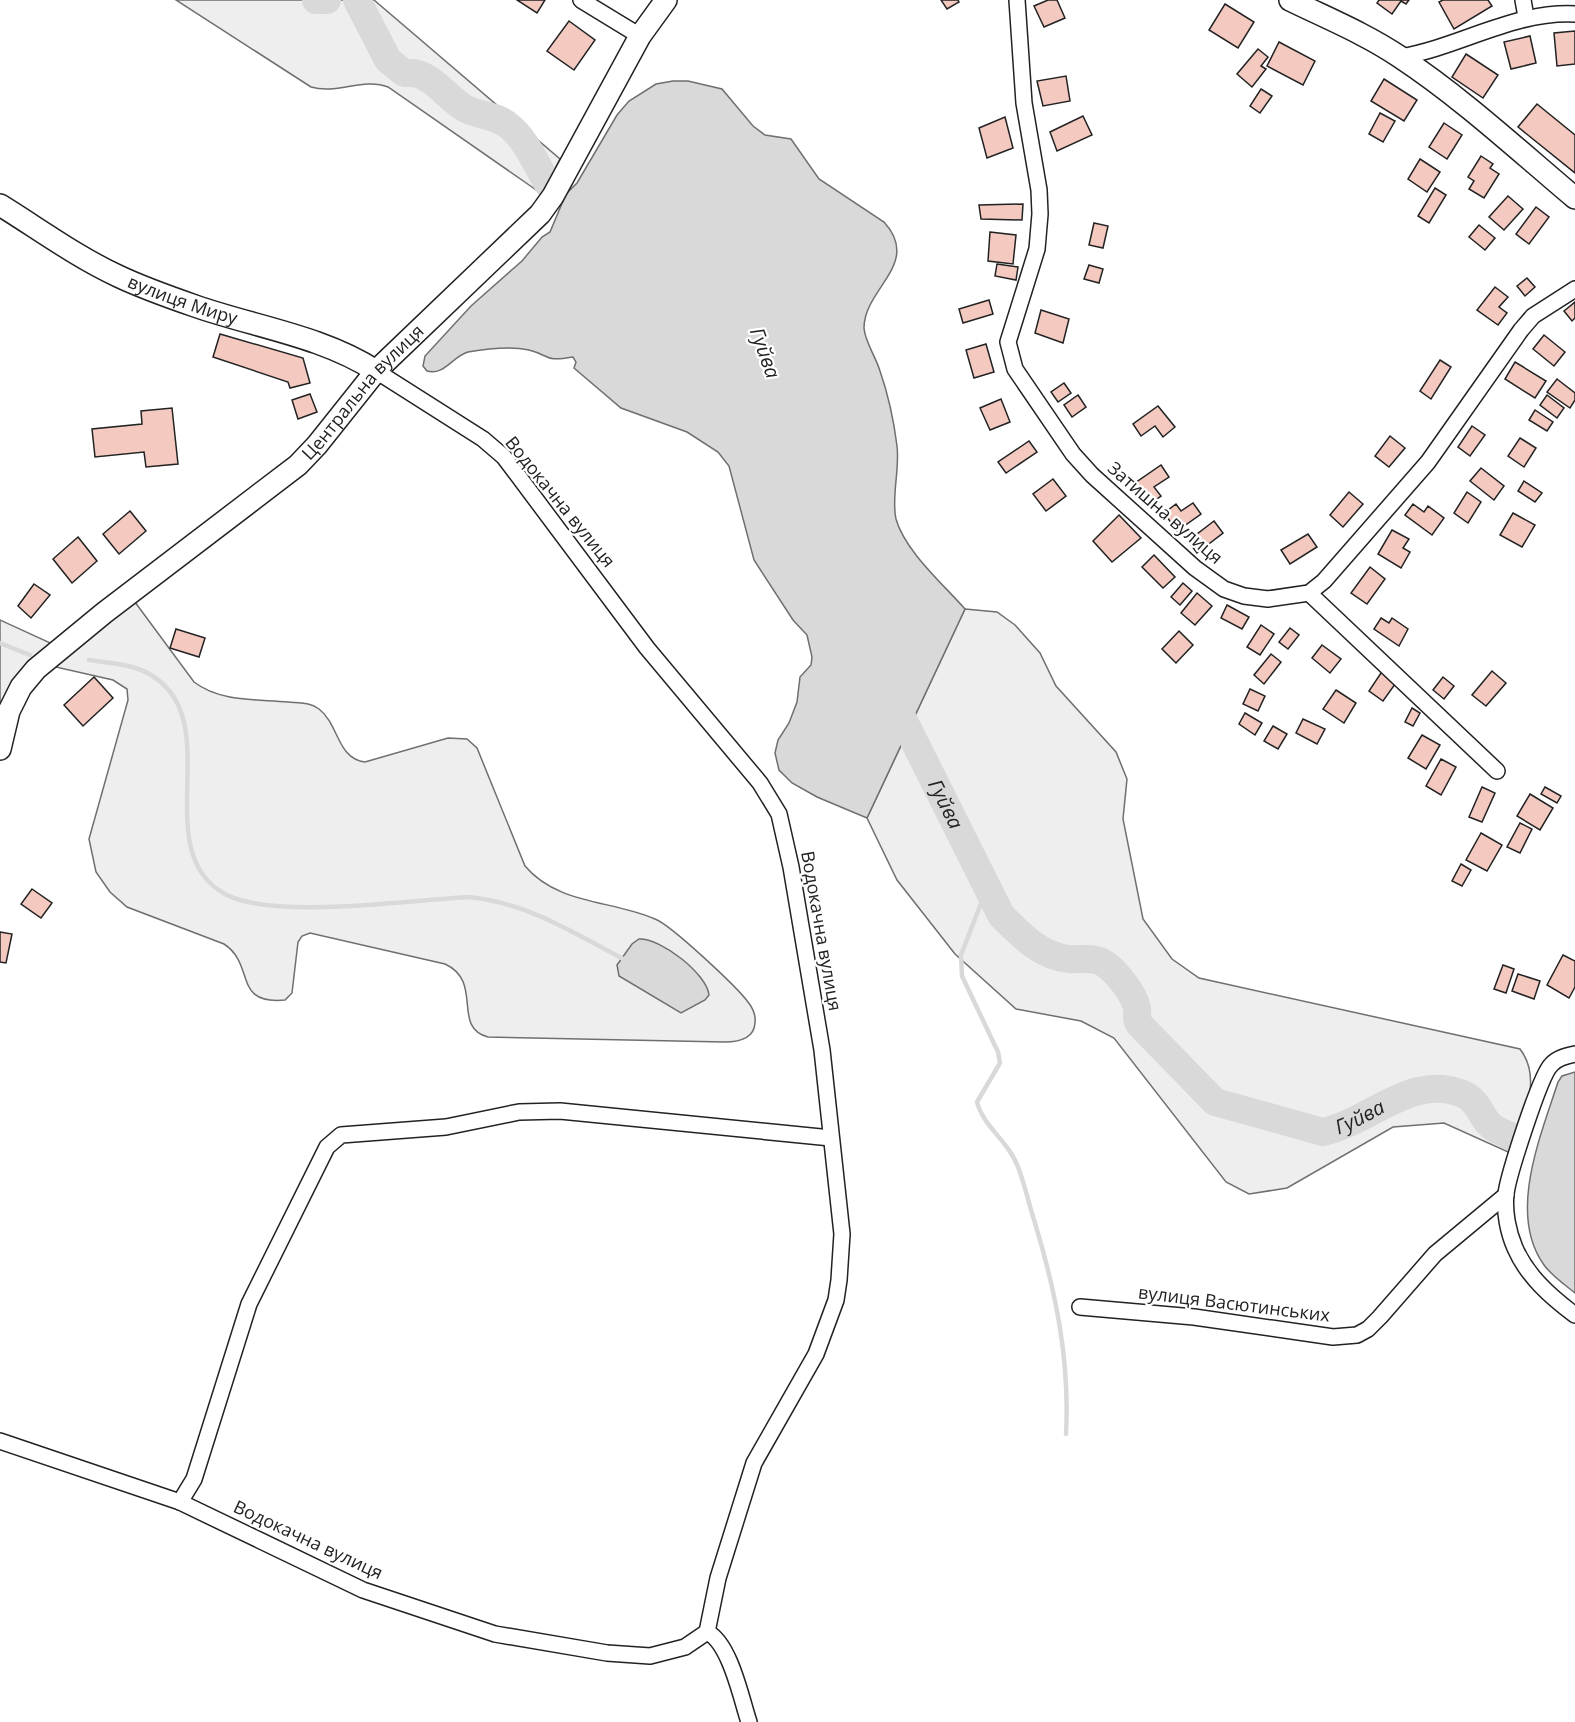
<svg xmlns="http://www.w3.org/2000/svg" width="1575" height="1722" font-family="'Open Sans',sans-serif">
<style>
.green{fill:#eee;stroke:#6f6f6f;stroke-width:1.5}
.water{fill:#d9d9d9;stroke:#6f6f6f;stroke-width:1.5}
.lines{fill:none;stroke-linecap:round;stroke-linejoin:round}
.stream{stroke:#d9d9d9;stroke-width:4.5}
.river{stroke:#d9d9d9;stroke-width:28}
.building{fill:#f3c9c0;stroke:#222;stroke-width:1.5}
.street-casing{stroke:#222;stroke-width:18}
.secondary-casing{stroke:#222;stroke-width:24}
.street{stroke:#fff;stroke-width:15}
.secondary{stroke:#fff;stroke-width:21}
.labels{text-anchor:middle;stroke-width:4.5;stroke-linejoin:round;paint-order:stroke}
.street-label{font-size:18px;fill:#222;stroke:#fff}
.water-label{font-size:20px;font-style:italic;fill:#222;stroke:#fff}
</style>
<rect width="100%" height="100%" fill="#fff"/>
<!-- green -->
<g class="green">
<path d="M176,0H374L560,159L542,194L388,87C363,77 337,95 311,87Z"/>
<path d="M129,594L194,682C220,702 256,699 288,702C298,703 310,702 319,709C339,724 337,759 365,762L448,738L467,739L477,748L525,866C558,905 612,900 655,919C671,925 737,987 748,1002C752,1007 756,1015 755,1023C754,1039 737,1042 724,1042L488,1037C451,1027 484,982 445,964L310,933L302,936L298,942L292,993L285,1000C232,1005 256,965 224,944L127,907L110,892L96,872L89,839L128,700L127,689L113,680L43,664L9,711L0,704V620L61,648Z"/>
<path d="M965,609L997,612L1015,625L1040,653L1056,686L1116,752L1127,779L1123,819L1143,919L1172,959L1199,978L1520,1049C1543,1079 1523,1118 1512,1150L1508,1152L1444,1123L1393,1127L1287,1188L1249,1194L1226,1182L1114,1038L1081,1021L1016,1009L955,954L897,880L867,818Z"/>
</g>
<!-- water -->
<g class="water">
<path d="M673,81H688L722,89L753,126L765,135L791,139L819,179L884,222C922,264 864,288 864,328C865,342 876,357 880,371C888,394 894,422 897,446C900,468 891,499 896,519C905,551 943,584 965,609L867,818L817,797L792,783L779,770L775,753L778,740L789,723L797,702L800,677L811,665L812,657L807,635L793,620L754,560L729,466L718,452L687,432L621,408L574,368L576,362L573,357C543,362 552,356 529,350C512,346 485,349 468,352C453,356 444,376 427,371L423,366L425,356L471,306L522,261L542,237L550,232L566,194L577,183L617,115L629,101L656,84Z"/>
<path d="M639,939C661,938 707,974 709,995L705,1000L681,1013L619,976L617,965L632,944Z"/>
<path d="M1575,1072V1293C1564,1284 1552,1276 1544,1265C1507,1214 1541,1135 1558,1082L1562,1076Z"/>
</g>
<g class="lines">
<!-- stream -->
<g class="stream">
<polyline points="0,643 30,655"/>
<path d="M89,660C110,663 136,664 154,677C226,724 147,851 225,894C272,920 411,900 468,897C526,902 574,933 625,960"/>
<path d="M987,888L961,955L962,976L998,1052L1000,1063L977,1102C983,1126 1009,1142 1018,1167C1025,1185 1029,1205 1035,1223C1056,1293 1070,1361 1066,1434"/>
</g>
<!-- river -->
<g class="river">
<polyline points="316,0 327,0"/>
<path d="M357,0L388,60L404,73C432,70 444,97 466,109C480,116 497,115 509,126C526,139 537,166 548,184"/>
<path id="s1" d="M891,695L1001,915C1021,935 1040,956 1069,959C1082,960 1094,956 1105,964C1117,972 1134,994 1137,1008C1138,1016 1135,1019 1140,1025L1215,1102L1323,1132C1370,1122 1414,1071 1465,1095C1477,1101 1480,1113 1488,1123C1494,1130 1504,1133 1512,1137"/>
</g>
</g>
<!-- building -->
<g class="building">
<polygon points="517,0 545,0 537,13"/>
<polygon points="941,0 958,0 959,2 947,9"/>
<polygon points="1048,0 1057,0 1065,18 1044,27 1034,6"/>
<polygon points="1379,0 1409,0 1406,4 1401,1 1392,14 1377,3"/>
<polygon points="1443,0 1488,0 1492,6 1454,29 1439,2"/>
<polygon points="1225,4 1254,22 1238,48 1209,30"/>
<polygon points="569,21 595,40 574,70 547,51"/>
<polygon points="1575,31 1575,64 1557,66 1554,33"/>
<polygon points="1530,36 1536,63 1511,69 1504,42"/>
<polygon points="1279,42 1315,61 1303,85 1267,66"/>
<polygon points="1258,49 1268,57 1261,66 1266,69 1252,87 1237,74"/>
<polygon points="1466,54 1498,75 1483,98 1452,77"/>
<polygon points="1066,76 1070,101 1043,106 1037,81"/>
<polygon points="1384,79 1417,100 1404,121 1371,101"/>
<polygon points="1261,89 1272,96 1260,113 1250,106"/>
<polygon points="1537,104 1575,135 1575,173 1518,127"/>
<polygon points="1380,113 1395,121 1383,142 1369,134"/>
<polygon points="1083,116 1092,135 1057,151 1050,132"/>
<polygon points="1005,117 1013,148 987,158 979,128"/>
<polygon points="1444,123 1462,135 1447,159 1429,147"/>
<polygon points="1481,156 1493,164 1490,168 1499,174 1484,198 1469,189 1474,181 1468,177"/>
<polygon points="1420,159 1440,172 1427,192 1408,179"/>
<polygon points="1435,188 1446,195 1429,223 1418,216"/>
<polygon points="1508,196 1523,209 1504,230 1489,217"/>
<polygon points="1023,204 1022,220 981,219 979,205"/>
<polygon points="1536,207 1549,217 1529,244 1516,234"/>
<polygon points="1094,223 1108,226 1103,248 1089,245"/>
<polygon points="1479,225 1495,238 1485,250 1469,237"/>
<polygon points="990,232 1016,235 1013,264 988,261"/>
<polygon points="997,264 1018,267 1016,280 995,276"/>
<polygon points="1089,265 1103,269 1099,283 1084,279"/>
<polygon points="1527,278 1535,287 1525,296 1517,286"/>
<polygon points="1495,287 1508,297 1499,307 1507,313 1498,325 1477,310"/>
<polygon points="989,300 993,314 963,323 959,309"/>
<polygon points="1575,302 1575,318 1572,321 1564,311"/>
<polygon points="1041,310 1069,319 1063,343 1035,333"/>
<polygon points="220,334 303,358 310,383 290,388 288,382 213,357"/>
<polygon points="1544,335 1565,352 1554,366 1533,349"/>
<polygon points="986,344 994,372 974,378 966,350"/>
<polygon points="1440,360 1451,367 1431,399 1420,391"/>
<polygon points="1515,362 1546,381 1535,398 1505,379"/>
<polygon points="1557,379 1575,393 1575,400 1570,408 1547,392"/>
<polygon points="1064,383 1071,393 1058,402 1051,392"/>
<polygon points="310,394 317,412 298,419 292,400"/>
<polygon points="1078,395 1086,407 1072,417 1064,405"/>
<polygon points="1547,395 1564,408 1557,418 1540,405"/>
<polygon points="1001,399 1010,422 990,430 980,408"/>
<polygon points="1158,406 1175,427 1163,437 1155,426 1141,436 1133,424"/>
<polygon points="172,408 178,464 146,467 144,452 95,457 92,429 142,424 141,411"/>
<polygon points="1535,410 1553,422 1547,431 1529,420"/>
<polygon points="1472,426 1485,435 1470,456 1458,447"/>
<polygon points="1390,436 1405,448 1389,467 1375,456"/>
<polygon points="1520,438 1536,448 1524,467 1508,456"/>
<polygon points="1029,441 1037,452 1006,473 998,462"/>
<polygon points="1161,465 1169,477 1154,487 1161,496 1150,504 1135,483"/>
<polygon points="1481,468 1504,486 1494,500 1470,481"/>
<polygon points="1053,479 1066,496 1046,511 1033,494"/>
<polygon points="1524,481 1542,493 1535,502 1518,491"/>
<polygon points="1349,492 1363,504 1343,527 1330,515"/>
<polygon points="1467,492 1481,502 1468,523 1454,513"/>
<polygon points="1193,503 1201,514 1177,531 1164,513 1176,504 1181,511"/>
<polygon points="1413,504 1424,512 1428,506 1444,518 1432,535 1405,515"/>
<polygon points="130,511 146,531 119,554 103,534"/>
<polygon points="1513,513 1535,525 1522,547 1500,535"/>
<polygon points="1119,515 1141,538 1112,562 1093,541"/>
<polygon points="1214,521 1223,533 1197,553 1188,541"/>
<polygon points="1392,530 1409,539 1403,548 1410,552 1401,568 1378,554"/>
<polygon points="1308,534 1317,547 1290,564 1281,550"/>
<polygon points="78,537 97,561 72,583 53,559"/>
<polygon points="1154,555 1175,577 1163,588 1142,567"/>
<polygon points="1370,567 1385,579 1367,604 1351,593"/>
<polygon points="1183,583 1192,591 1180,605 1171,597"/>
<polygon points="34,584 50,595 31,618 18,606"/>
<polygon points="1197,593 1212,606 1195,625 1181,613"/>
<polygon points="1227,605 1249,617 1242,629 1221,618"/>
<polygon points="1381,618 1389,623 1392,618 1408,629 1399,646 1374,629"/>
<polygon points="1261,625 1274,634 1260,655 1247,647"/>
<polygon points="1290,628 1299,635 1288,649 1279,642"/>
<polygon points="176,629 205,638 199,657 170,648"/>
<polygon points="1179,631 1193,645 1176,663 1162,649"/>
<polygon points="1322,645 1341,659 1330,673 1312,658"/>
<polygon points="1271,654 1281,662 1264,684 1254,675"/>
<polygon points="1383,670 1398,680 1383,701 1369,691"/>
<polygon points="1492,671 1506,683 1486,706 1472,695"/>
<polygon points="94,677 113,698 83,726 64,705"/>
<polygon points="1443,677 1454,686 1444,699 1433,690"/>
<polygon points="1250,689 1265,696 1258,711 1243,704"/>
<polygon points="1336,690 1356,703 1344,723 1323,709"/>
<polygon points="1412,708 1420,713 1413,726 1405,722"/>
<polygon points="1245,713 1262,723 1255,735 1239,724"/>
<polygon points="1303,719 1325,729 1317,744 1296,733"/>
<polygon points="1273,726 1287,734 1278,749 1264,741"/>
<polygon points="1422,735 1440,745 1426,769 1408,758"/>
<polygon points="1441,759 1456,767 1441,795 1426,786"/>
<polygon points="1482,787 1495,793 1482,822 1469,817"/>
<polygon points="1545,787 1561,796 1557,803 1541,794"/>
<polygon points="1530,794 1553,808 1540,830 1517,816"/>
<polygon points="1520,823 1532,829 1520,853 1507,847"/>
<polygon points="1481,833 1502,845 1487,871 1466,860"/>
<polygon points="1461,864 1471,870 1462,886 1452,881"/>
<polygon points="32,889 52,903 41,918 21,904"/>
<polygon points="0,932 12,934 6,963 0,962"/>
<polygon points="1563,955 1575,961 1575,987 1569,998 1547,985"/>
<polygon points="1503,965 1514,969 1506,993 1494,989"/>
<polygon points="1518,974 1540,981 1534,999 1512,991"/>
</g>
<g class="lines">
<defs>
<g id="street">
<polyline points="581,0 640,36"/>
<polyline points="1017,0 1024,103 1039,190 1040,214 1037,249 1008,342 1015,369 1073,454 1092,475 1195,568 1224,589 1244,596 1268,599 1309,593 1324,581 1428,462 1521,330 1533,316 1575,289"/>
<polyline points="1523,0 1526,17"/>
<path d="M1400,57C1460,47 1513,11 1575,14"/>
<polyline points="1309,593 1497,771"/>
<path d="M1575,1054C1566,1056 1557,1058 1551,1065C1540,1076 1508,1176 1506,1194C1504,1211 1508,1232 1515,1248C1527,1276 1551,1297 1575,1315"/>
<polyline points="1080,1307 1194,1317 1333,1337 1357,1335 1368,1329 1380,1317 1435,1254 1506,1195"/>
<polyline points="0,1441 180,1502 363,1590 495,1634 607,1653 650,1656 685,1647 707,1632 718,1578 754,1463 816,1354 836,1300 839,1280 842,1234 822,1050 791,867 779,814 760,783 647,648 504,457 483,439 376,371"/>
<polyline points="180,1502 194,1479 249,1304 327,1147 341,1135 446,1127 519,1112 560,1111 831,1138"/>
<path d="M707,1632C730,1643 741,1698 749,1722"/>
</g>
<g id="secondary">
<path d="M1290,0C1327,18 1366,34 1400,57C1462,98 1518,150 1575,198"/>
<path id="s2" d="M0,205C39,229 77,257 118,276C143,288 169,297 195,306C255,327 322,336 376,371"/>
<path id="s3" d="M0,749L9,711L21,687L36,669L104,613L298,465L317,445L376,371L540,214L553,196L640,36L666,0"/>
</g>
</defs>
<!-- street casing -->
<use href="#street" class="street-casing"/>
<!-- secondary casing -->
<use href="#secondary" class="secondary-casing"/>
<!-- street -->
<use href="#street" class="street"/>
<!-- secondary -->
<use href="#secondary" class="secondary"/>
</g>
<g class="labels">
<!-- street labels -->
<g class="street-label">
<text dy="6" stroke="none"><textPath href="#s2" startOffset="207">вулиця Миру</textPath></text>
<text dy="6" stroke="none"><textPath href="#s3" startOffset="519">Центральна вулиця</textPath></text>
<text transform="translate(560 502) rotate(51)" y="6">Водокачна вулиця</text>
<text transform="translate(1165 513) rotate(41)" y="6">Затишна вулиця</text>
<text transform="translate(821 931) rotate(80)" y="6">Водокачна вулиця</text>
<text transform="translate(1234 1304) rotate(7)" y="6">вулиця Васютинських</text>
<text transform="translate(308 1540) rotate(25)" y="6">Водокачна вулиця</text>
</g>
<!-- water labels -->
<g class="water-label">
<text transform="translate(765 353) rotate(70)" y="7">Гуйва</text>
<text dy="7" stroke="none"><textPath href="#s1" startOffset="122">Гуйва</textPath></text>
<text dy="7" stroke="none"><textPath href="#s1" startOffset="698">Гуйва</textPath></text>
</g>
</g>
</svg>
